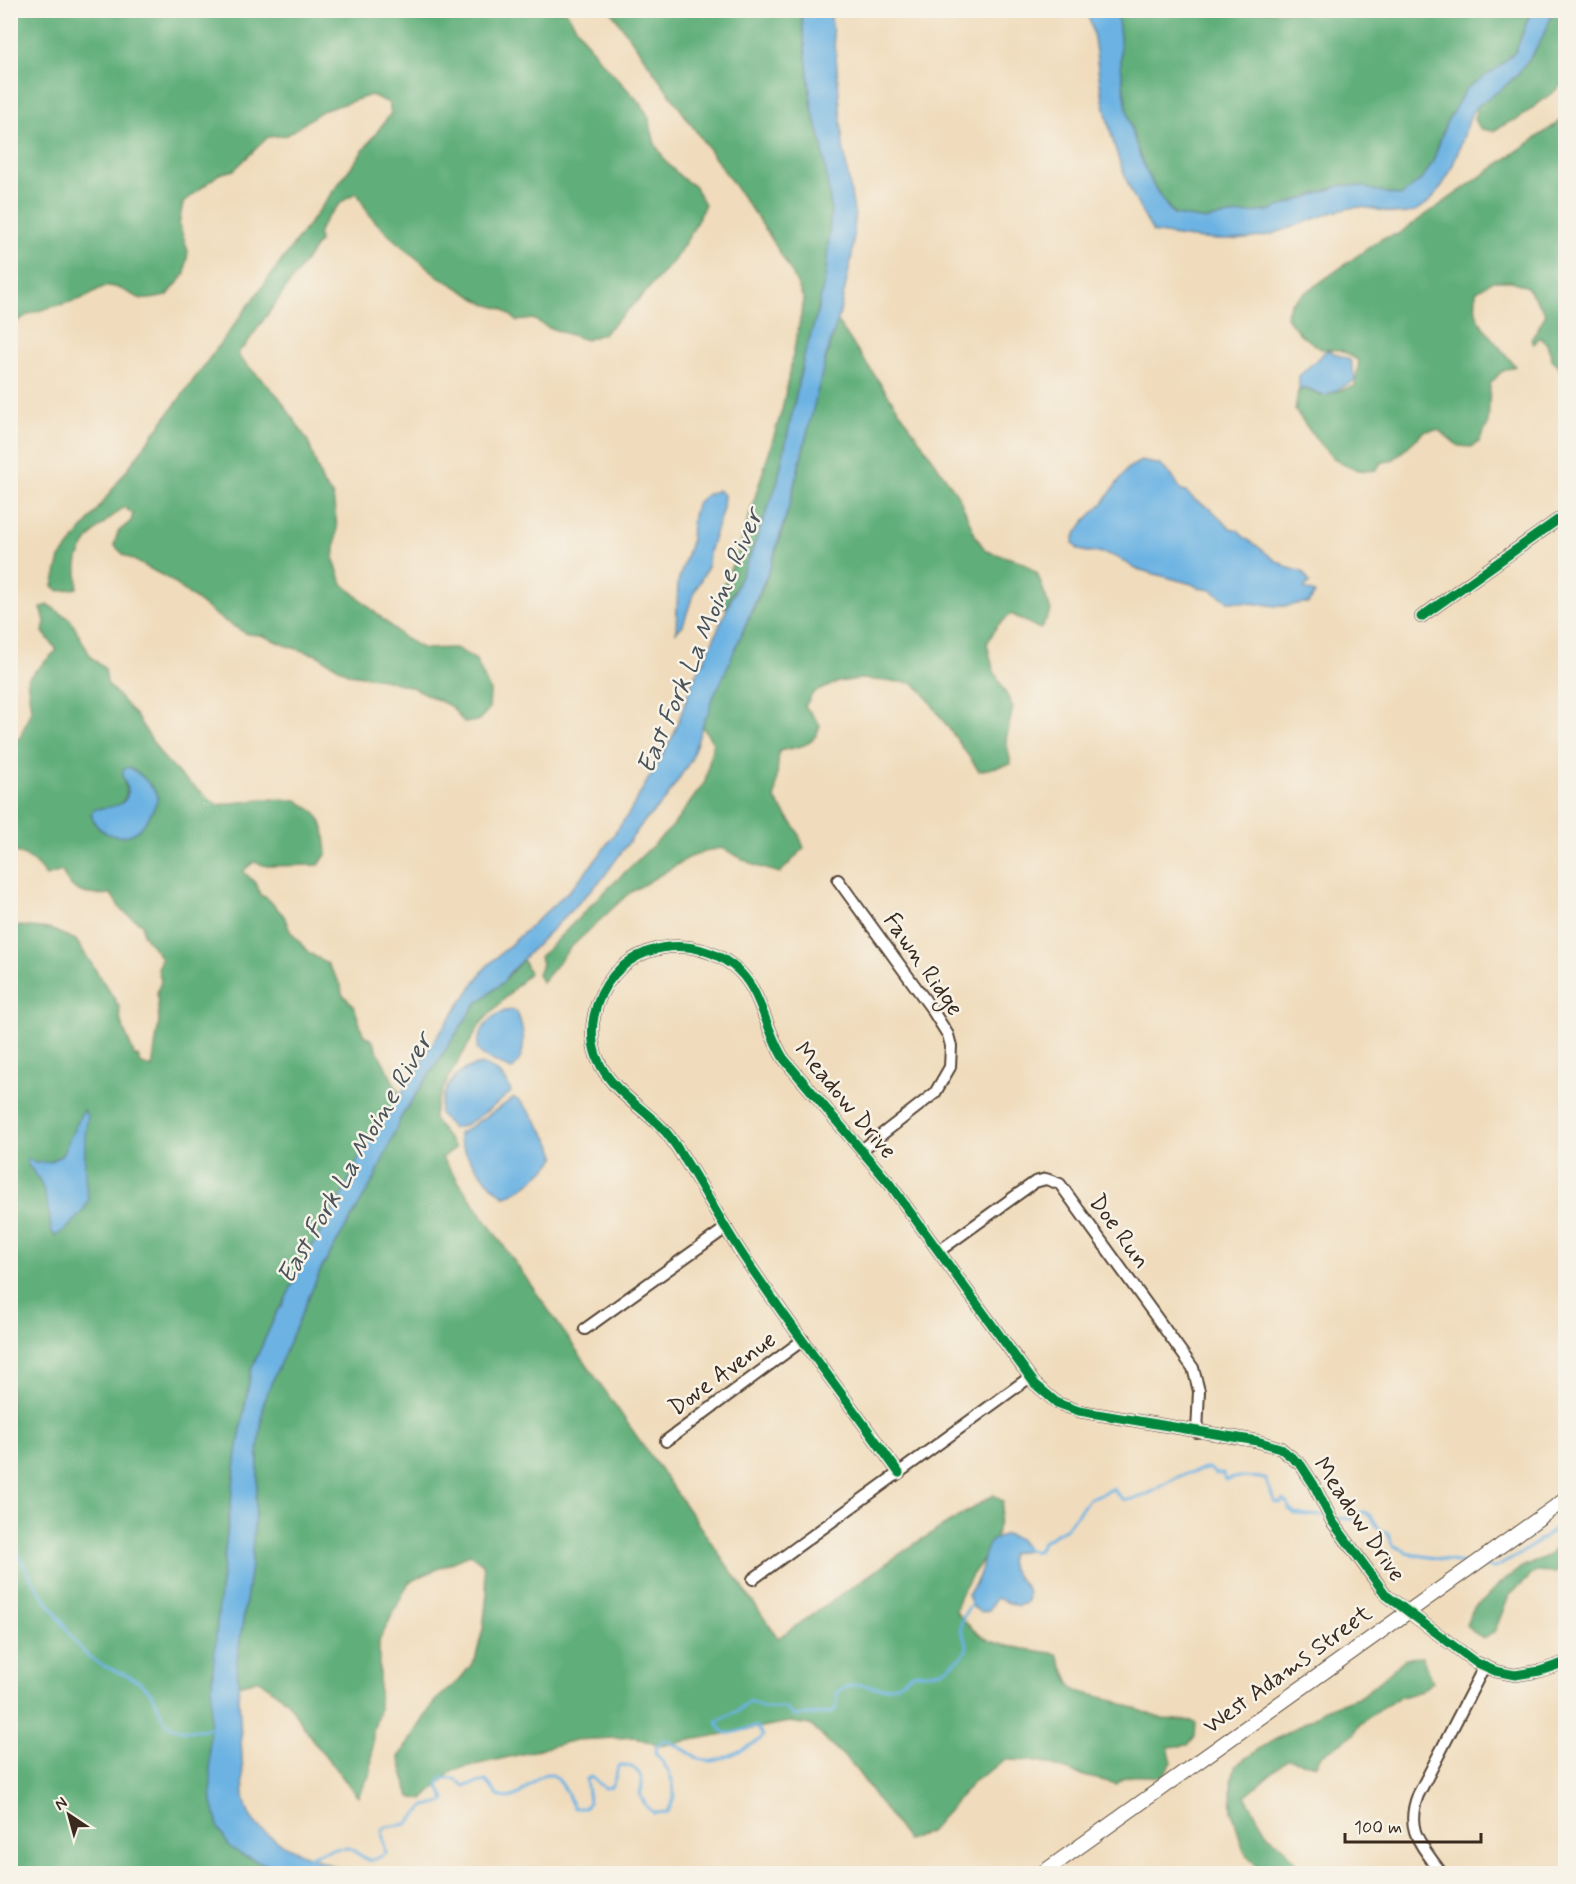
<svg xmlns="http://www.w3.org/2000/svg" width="1576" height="1884" font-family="Mynerve,sans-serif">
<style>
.forest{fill:#60af7a;stroke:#4e6c4c;stroke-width:1.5;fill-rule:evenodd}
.water{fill:#6cb3e3;stroke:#546e80;stroke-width:1.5}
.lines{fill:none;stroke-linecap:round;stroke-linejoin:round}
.stream{stroke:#6cb3e3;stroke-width:3}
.minor-casing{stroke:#564536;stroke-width:14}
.tertiary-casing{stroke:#564536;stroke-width:16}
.minor{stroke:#fff;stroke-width:10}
.tertiary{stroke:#fff;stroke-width:14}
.cycleway-casing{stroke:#f7f3e8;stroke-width:13}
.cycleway{stroke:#00873e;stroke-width:9}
.labels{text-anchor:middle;stroke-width:5;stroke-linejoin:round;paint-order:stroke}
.street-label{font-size:24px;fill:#3b2a1e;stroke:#f7f3e8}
.water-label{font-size:26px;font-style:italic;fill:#4a5359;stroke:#f7f3e8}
</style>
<rect width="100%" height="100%" fill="#f7f3e8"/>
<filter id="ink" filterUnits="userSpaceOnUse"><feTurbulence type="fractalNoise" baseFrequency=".0167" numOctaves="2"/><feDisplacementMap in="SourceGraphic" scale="12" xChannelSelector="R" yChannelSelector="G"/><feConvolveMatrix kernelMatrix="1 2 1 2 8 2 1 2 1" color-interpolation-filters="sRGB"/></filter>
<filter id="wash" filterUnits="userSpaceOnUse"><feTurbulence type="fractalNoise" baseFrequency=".008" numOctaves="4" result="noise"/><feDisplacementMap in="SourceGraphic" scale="24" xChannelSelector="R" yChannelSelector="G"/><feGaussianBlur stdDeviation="1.35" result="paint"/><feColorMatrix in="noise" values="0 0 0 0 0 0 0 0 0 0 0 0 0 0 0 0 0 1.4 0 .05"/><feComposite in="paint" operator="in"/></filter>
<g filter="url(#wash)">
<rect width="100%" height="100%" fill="#f0dcbc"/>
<!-- forest -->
<g class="forest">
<path d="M11,10L566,11L582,36L599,59L642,105L648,116L655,144L666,162L682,178L694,186L705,204L692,232L674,260L641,297L604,333L586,340L547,327L533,319L517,321L503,309L485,304L438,276L391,237L370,216L357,193C345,196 323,219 319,232C318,233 319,240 319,242L245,346L238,352L239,357L279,397L308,441L323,484L333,496L337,527L334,560L342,583L403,637L423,649L456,648L476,660L490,691L489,709L478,721L464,723L452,707L414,688L383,679L349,674L317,655L287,646L261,635L247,634L221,619L169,579L124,555L114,545L118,532L131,521L133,514L124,507C106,521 79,541 77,565C76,573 79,580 77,588L59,591L53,586L60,558L89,521L391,113L389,103L371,95L322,111L287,135L268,137L234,170L219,174L183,203L179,224L188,251L185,274L167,296C160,297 150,300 143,299C131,297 122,286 108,286C100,286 91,295 83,298C63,306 24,309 11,328Z"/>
<polygon points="611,11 801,11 812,108 822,144 831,208 826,273 817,314 805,353 777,484 750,556 726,608 721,605 722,589 739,549 782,410 804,300 792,273 768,233"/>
<path d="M1116,11H1531L1513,57L1499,67L1446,123L1433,162L1423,178L1401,196L1342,185L1268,211L1222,216L1207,220L1175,215C1138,173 1126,119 1121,65C1120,46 1121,29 1116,11Z"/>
<path d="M1553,11H1565V83L1518,119L1509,122L1493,131L1481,129L1474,120L1477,105C1486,99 1497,93 1505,86C1527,68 1545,37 1553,11Z"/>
<path d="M1565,118V374L1553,361L1547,344L1540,337L1534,344L1531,340L1546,314L1527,287L1512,281H1492L1476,292C1476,298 1475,306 1476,312C1480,328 1504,351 1515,366L1501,372L1490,384L1488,424L1479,442L1471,447L1459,446L1438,430L1425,431L1394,459L1381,463L1376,470C1335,476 1316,438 1295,410L1298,391L1305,389L1322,396L1355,386L1359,361L1341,350L1321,349L1300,334L1286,316L1291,303L1381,239L1398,234Z"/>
<path d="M837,321L959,497L976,537L986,551L1020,561L1037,573L1051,611L1040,629L1011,614L997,626L987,644L993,669L1013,707L1006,740L1011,764L979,771L923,692L913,683L861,679L838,682L813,693L805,706L820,725C814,748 800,746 779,751L775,799L797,830L804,848L780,873L756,866L722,848L706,851L688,858L628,894L570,948L542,982L538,974L542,964L540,957L596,900L672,827L705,782L713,743L702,726C720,671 753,619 772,563C799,484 811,401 837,321Z"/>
<path d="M48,605L70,619L91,657L105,669L107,683L136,716L162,756L181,776L217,805L266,799L297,800L315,812L324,828L327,853L319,865L267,866L254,862L243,871L257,885L260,895L267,898L284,916L290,931L309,953L327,963L341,985L342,994L354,1006L363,1034L372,1040L400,1095L365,1145L341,1198L307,1255L282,1306L277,1312L251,1370L237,1453L220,1591L242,1855L287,1873H11L10,925L50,929L76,940L119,1006L121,1022L135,1057L138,1056L140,1063L152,1068L159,1021L157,993L161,981L158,969L161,958L143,934L142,924L122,911L111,894C89,896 71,895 62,871L46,876C36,863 27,855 11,850V741L20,738L31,710L27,679L57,650L43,632L45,621L41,608ZM124,782L155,805C151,812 147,820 142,826C126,842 97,837 91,814L99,808C115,812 133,800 124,782Z"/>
<path d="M523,959L529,973L481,1023L449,1077L437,1103L433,1118L455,1148L442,1158L778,1638L916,1543L994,1495L1003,1502L994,1544L972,1575L959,1597L956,1612C964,1620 971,1629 980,1635C1001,1649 1033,1649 1057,1654L1071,1685L1077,1691L1112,1700L1163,1719L1192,1721L1196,1724L1195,1736L1188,1745L1168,1747L1172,1762L1162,1777C1147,1777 1126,1771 1117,1784L1084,1776L1039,1761L1006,1760L975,1780L929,1832L907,1840L852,1764L810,1725L789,1722L659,1746L636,1737L575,1740L522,1754L453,1770L423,1800L410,1797L399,1757L435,1701L460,1679L475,1660L483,1629L487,1593L483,1564L470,1554L409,1582L379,1641V1710L373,1732L371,1772L358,1797L312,1739L287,1701L259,1680L238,1685L237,1661L251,1566L258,1473V1453L264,1400L321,1269L375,1178L401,1117L475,1005L503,982Z"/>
<polygon points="1565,1534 1565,1569 1554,1573 1535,1572 1509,1596 1494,1633 1483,1638 1470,1630 1466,1625 1474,1607 1484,1600 1500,1583 1518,1570 1551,1554"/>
<polygon points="1422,1657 1433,1681 1421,1691 1398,1698 1373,1714 1360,1724 1354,1734 1321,1756 1316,1765 1288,1759 1245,1796 1268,1835 1284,1847 1303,1873 1262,1873 1243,1849 1232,1811 1231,1788 1235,1766 1259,1749 1318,1715 1325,1709 1363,1695 1406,1658"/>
</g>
<!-- water -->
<g class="water">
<path d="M801,11H830L836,56L843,146L855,217L852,256L839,316L827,353L789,506L771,565L721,682L711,701L709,713L705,718L691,760L665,800L642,824L602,879L509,973L503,982L475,1005L401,1117L375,1178L321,1269L264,1400L258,1453V1473L251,1566L237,1661L244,1796C245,1802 247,1809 249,1814C266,1844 308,1855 338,1868L343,1873H287L242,1855L230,1847L219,1830L212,1802L209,1746L212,1682L220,1591L237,1453L251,1370L277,1312L282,1306L307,1255L341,1198L365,1145L416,1072L427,1051L485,968L573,887L598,857L629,813L674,734L694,677L704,661L750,556L777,484L805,353L817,314L826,273L831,208L822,144L812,108Z"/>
<path d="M1086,11H1116C1121,29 1120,46 1121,65C1126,119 1138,173 1174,215L1207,220L1222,216L1268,211L1342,185L1360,186L1381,192L1401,196L1423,178L1433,162L1446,123L1466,89L1499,67L1516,51L1531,11H1553C1545,37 1527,67 1505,86C1495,95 1481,100 1472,112C1460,143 1451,188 1421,208C1399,223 1374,203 1350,208C1324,213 1298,226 1272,234C1234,245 1191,239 1153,232C1123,184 1110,138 1100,83C1096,59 1096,34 1086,11Z"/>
<polygon points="1327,350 1350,360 1355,378 1354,381 1326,396 1306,389 1299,389 1299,376"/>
<path d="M1141,461L1160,465L1171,475L1182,491L1186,492L1196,501L1211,509L1230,528L1238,530L1244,537L1256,545L1275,560L1289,568L1303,572L1310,583L1305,586V589L1315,593L1309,603C1300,602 1294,606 1285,606C1273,607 1260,603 1247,603C1240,603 1237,600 1229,602L1211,590L1199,588L1192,584L1133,568C1126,561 1114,555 1103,553C1091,550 1081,556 1073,543L1074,537L1084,522L1103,503L1128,468Z"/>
<polygon points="718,490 724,495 723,508 709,552 708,566 693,595 683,625 676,632 678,582 691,542 692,521 696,504 706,495"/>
<path d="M129,767C140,774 153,785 158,798C154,809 145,827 134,833C117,842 95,832 91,814L95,809C107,807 131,808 127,788C125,781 121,777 123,769Z"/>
<path d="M512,1010L517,1012C525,1032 528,1054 512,1070L483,1056L477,1049C479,1028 491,1012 512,1010Z"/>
<path d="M481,1064C494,1068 507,1077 511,1092C500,1101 464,1131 452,1128L439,1113C443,1089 455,1069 481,1064Z"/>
<path d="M514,1098C525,1101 553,1144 556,1156C551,1167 517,1195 504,1196C492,1187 458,1151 459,1134Z"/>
<path d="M83,1110L88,1117C84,1130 83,1187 89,1199C86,1210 66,1232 55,1236L51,1230C51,1221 44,1187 39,1179C34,1171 29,1169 26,1160L29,1158L34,1163L50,1162L62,1155Z"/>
<path d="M1006,1534L1019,1539L1027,1548V1550L1011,1553L1009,1562C1011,1567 1013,1572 1017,1576C1024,1585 1032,1590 1026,1603L1018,1606L996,1598L989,1610L980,1612L973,1607L968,1595C973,1587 979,1579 981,1570C986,1552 985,1539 1006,1534Z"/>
</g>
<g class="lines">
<!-- stream -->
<g class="stream">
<polyline points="1338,1518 1354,1519 1359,1513 1364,1512 1371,1516 1379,1529 1388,1534 1394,1546 1404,1550 1406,1553 1463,1563"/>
<path d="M10,1540C17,1548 19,1555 23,1564C33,1583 46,1600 59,1618C68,1630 74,1643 86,1654C103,1671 128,1671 145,1687C155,1695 156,1702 161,1714C170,1735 196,1732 213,1727"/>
<path d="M1023,1547L1034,1552L1038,1551L1043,1542L1066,1528L1089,1499L1113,1489L1122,1499C1147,1503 1166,1478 1189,1473C1195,1471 1201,1471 1208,1468L1216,1474H1223L1225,1480L1239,1477L1265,1478L1275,1502L1280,1503L1283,1500L1288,1503L1289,1509L1295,1514L1322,1516"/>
<polyline points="1482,1566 1494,1568 1519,1555 1566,1522"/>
<path d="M309,1857L331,1849L349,1848L368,1860H373L386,1854L382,1831L386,1827L407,1824L425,1806L444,1802L445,1799L438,1785L442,1778L455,1779L464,1786L486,1781C492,1786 494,1795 502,1797C526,1805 540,1754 561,1783C567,1790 569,1800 574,1808H585L589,1802L586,1779L591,1777L604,1788L611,1787C616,1780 615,1772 620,1765C638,1765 646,1778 640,1794L646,1806L654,1813L667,1812C683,1792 669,1769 655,1752L657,1746L664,1740C705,1755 696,1774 743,1749C750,1745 758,1743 763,1736L757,1727C743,1726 723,1745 717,1721L720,1720L739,1710L750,1701L764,1708H785L794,1716L832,1713L837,1706V1693C858,1676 867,1691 889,1687C898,1686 905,1677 913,1674C921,1672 929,1674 936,1672C945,1671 957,1661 963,1655C972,1644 964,1641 961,1630C959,1621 968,1609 973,1601"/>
</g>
</g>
</g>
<g filter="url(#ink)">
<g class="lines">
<defs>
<g id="minor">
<polyline points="1421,617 1566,514"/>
<polyline points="838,880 931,1008 948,1035 951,1046 950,1067 935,1093 863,1149"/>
<polyline points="939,1251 1035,1182 1046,1179 1060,1184 1193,1368 1199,1391 1197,1432"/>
<polyline points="585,1329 726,1228"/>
<polyline points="666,1441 803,1340"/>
<path d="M899,1473C849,1403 796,1334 748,1263C721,1224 701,1182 674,1143C653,1111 614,1097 598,1060C592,1047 591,1030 594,1016C607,951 680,926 732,965C762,987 764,1029 784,1059L889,1183L1035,1384L1057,1403L1079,1411L1257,1441L1280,1448L1301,1465L1314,1485L1332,1521L1386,1595L1475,1662L1495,1671L1515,1675L1540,1671L1566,1662"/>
<polyline points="753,1579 1030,1377"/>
<path d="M1442,1874C1422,1845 1404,1831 1418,1795L1484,1667"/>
</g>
<polyline id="tertiary" points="1041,1874 1566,1499"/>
</defs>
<!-- minor casing -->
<use href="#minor" class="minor-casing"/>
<!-- tertiary casing -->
<use href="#tertiary" class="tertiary-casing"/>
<!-- minor -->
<use href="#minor" class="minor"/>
<!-- tertiary -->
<use href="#tertiary" class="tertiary"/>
<defs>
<g id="cycleway">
<polyline points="1421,617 1566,514"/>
<path d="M899,1473C849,1403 796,1334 748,1263C721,1224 701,1182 674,1143C653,1111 614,1097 598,1060C592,1047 591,1030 594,1016C607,951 680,926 732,965C762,987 764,1029 784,1059L889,1183L1035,1384L1057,1403L1079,1411L1257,1441L1280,1448L1301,1465L1314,1485L1332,1521L1386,1595L1475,1662L1495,1671L1515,1675L1540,1671L1566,1662"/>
</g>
</defs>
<!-- cycleway casing -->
<use href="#cycleway" class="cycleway-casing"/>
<!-- cycleway -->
<use href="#cycleway" class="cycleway"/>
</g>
</g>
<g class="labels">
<!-- street labels -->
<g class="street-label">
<text transform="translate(924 964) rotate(55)" y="8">Fawn Ridge</text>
<text transform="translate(846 1100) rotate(50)" y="8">Meadow Drive</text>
<text transform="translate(1120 1231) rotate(54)" y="8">Doe Run</text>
<text transform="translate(722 1373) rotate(-36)" y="8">Dove Avenue</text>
<text transform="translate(1360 1519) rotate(56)" y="8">Meadow Drive</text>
<text transform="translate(1287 1669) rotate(-36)" y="8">West Adams Street</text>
</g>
<!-- water labels -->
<g class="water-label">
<text transform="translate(699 641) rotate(-67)" y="9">East Fork La Moine River</text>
<text transform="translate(354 1158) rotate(-60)" y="9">East Fork La Moine River</text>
</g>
</g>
<!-- margin -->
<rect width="1576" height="1884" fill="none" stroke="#f7f3e8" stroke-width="36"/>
<!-- north arrow -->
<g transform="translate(69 1815) rotate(324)" stroke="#f7f3e8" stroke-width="4.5" paint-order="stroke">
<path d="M0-4.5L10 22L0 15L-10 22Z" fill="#3b2a1e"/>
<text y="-9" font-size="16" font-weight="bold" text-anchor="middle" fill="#3b2a1e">N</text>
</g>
<!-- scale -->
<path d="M1345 1833v9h136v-9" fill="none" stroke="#3b2a1e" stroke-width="3"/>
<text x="1354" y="1833" font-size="18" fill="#3b2a1e" stroke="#f7f3e8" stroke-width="4.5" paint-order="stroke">100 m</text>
</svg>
